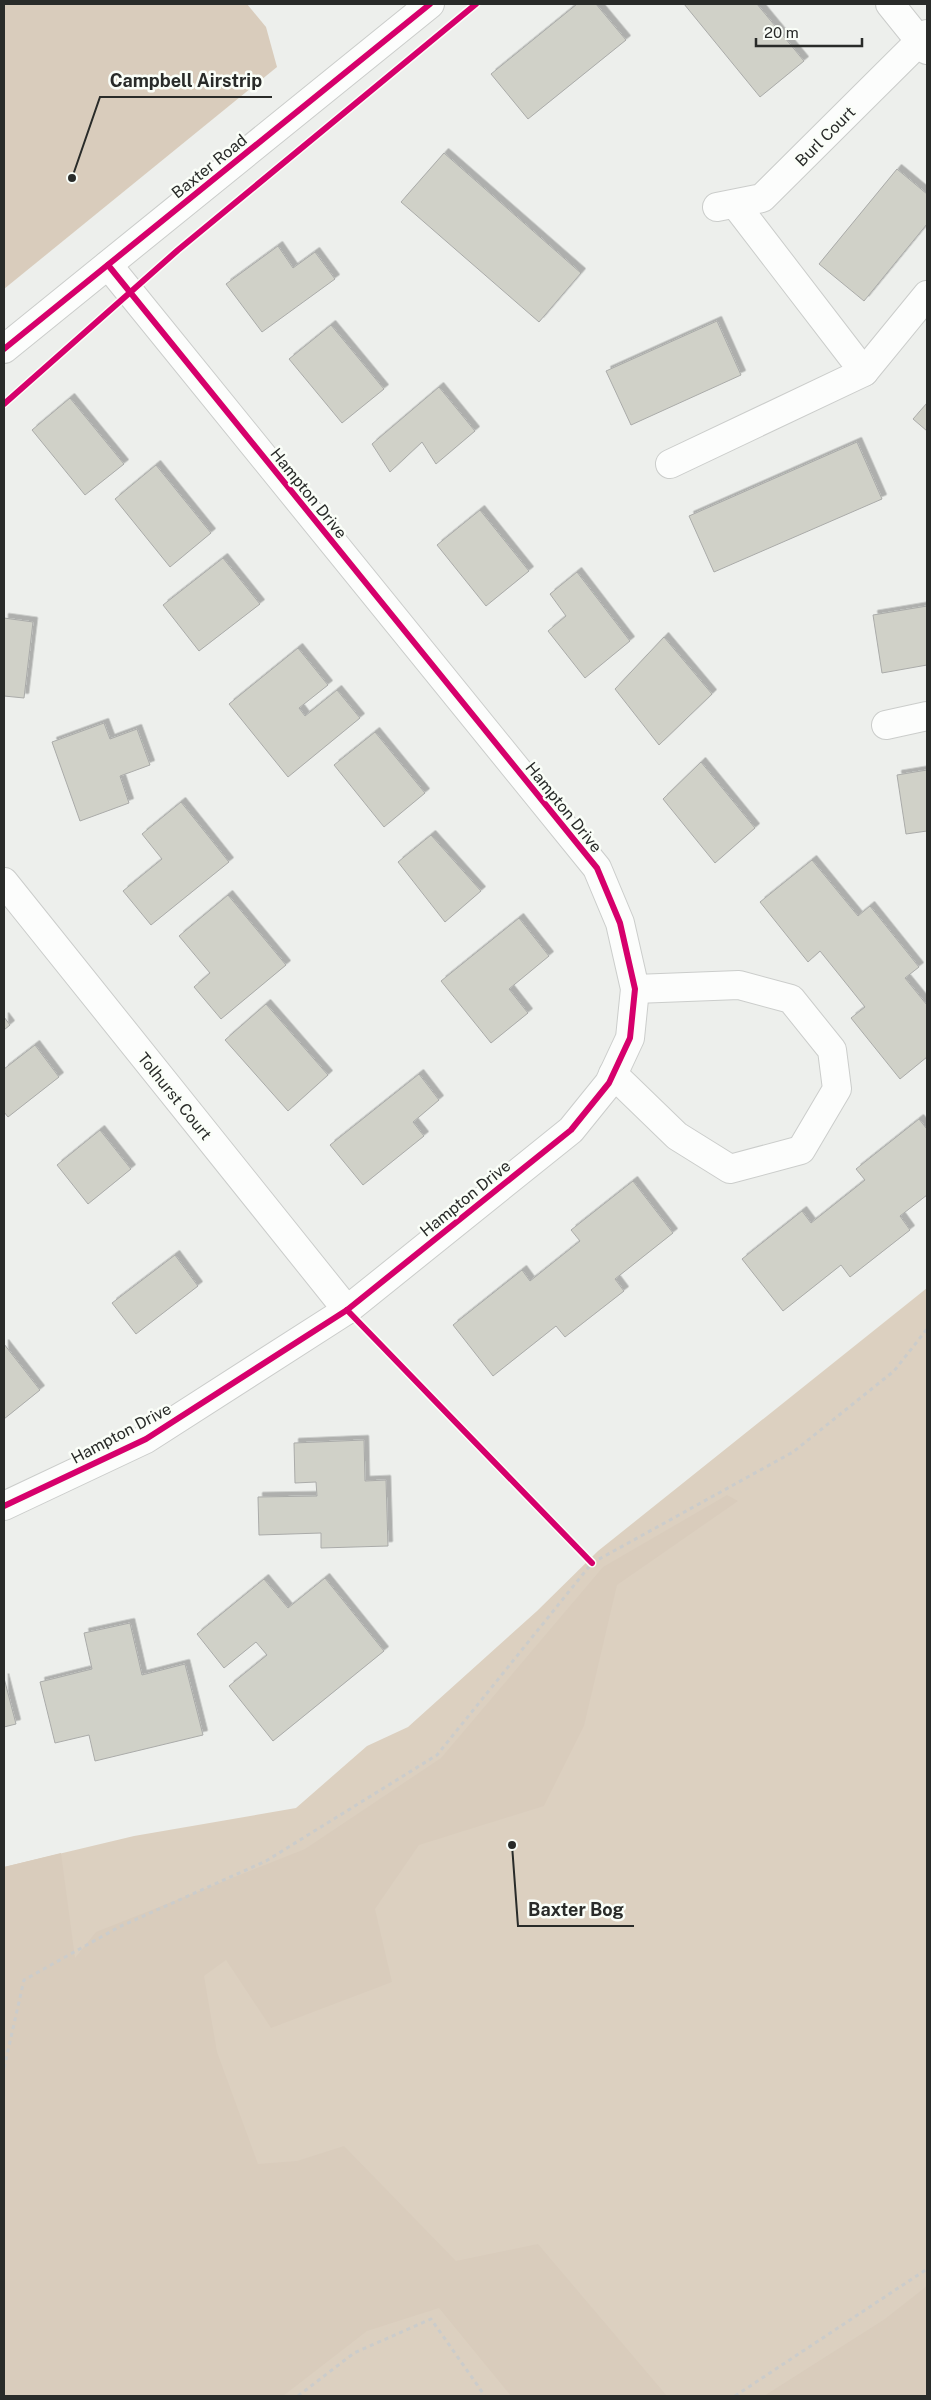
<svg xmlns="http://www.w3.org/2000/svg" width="931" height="2400" font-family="'Public Sans',sans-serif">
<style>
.green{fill:#dcd0c0}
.forest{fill:#d9ccbc}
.building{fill:#d0d1c8;stroke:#aaaba9;filter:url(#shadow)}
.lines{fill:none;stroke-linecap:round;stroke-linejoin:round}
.minor-casing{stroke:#cbcdcb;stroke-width:30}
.path{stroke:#cbcccb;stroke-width:3;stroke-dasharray:4 4;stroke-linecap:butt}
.minor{stroke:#fcfdfc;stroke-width:28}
.cycleway-casing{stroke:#fafef8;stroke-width:9}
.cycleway{stroke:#d6006c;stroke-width:6}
.labels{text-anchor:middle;stroke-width:5;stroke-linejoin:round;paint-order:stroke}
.street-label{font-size:16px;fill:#292b29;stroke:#fafef8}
.leader{fill:none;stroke:#292b29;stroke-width:2}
.callout-dot{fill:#292b29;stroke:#fafef8;stroke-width:2}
.callout-label{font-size:18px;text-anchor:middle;font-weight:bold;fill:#292b29;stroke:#fafef8;stroke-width:5;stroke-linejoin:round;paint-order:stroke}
</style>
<defs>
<filter id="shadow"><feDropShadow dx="4.5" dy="-4.5" stdDeviation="0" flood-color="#0004"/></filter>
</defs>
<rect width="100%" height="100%" fill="#edefec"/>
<!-- green -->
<polygon class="green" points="927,1288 927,2396 4,2396 4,1867 134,1836 296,1808 367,1746 408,1727 537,1611 598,1551"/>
<!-- forest -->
<g class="forest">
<polygon points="4,4 247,4 266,27 277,67 4,289"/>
<polygon points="727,1495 738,1501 617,1585 584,1726 544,1806 419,1845 375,1909 392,1982 271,2028 226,1960 204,1976 217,2052 258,2164 297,2161 344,2146 456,2261 538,2244 667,2396 511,2396 439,2308 367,2331 283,2396 4,2396 4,1867 61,1853 75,1958 96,1932 305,1849 441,1758 603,1567"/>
<polygon points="927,2286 927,2396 764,2396 885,2319"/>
</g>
<!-- building -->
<g class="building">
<polygon points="577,4 596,4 626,40 528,119 491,74"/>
<polygon points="684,4 757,4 804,61 760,97"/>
<polygon points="444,153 581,273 539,322 401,202"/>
<polygon points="897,169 927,194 927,224 864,301 819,264"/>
<polygon points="278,246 293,268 315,252 335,279 262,332 226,284"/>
<polygon points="717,321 741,375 631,425 606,371"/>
<polygon points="331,325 384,389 342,423 289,359"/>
<polygon points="439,387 475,431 436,464 422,442 390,472 372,444"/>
<polygon points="70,398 124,464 85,495 32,430"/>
<polygon points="927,403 927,431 913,419"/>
<polygon points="857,442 882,499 714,572 689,516"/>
<polygon points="156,465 211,533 170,567 115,499"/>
<polygon points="480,510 529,571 486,606 437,545"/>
<polygon points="223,558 260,604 199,651 163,605"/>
<polygon points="577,572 630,641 585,678 548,631 566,616 550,594"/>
<polygon points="927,606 927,665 882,673 873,615"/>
<polygon points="4,618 33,622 24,698 4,696"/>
<polygon points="664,637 712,694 659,745 615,689"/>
<polygon points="298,648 328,685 299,708 305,716 337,690 360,718 288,777 229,704"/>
<polygon points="104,723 110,739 137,729 150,765 120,776 129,803 80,821 52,742"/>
<polygon points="375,732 425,793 384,827 334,765"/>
<polygon points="701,762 755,828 715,863 663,799"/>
<polygon points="927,770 927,831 906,834 897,775"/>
<polygon points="181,802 229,862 151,925 123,891 162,859 142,834"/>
<polygon points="431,835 481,891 445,922 398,862"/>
<polygon points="812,860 858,916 870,906 919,967 905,978 927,1005 927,1057 900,1079 851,1018 865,1007 820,951 808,962 760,902"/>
<polygon points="228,895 286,965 221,1019 194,987 210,973 179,936"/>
<polygon points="519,918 549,956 509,989 528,1013 491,1043 441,981"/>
<polygon points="266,1004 328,1075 288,1111 225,1040"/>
<polygon points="4,1017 10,1025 4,1030"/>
<polygon points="35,1045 59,1077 8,1117 4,1112 4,1069"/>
<polygon points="419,1074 439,1100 413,1122 424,1136 363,1185 330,1145"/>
<polygon points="919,1119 927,1129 927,1195 900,1216 910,1230 850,1277 841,1265 783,1311 742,1259 802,1211 811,1223 865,1180 856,1169"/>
<polygon points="100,1130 131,1169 88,1204 57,1165"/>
<polygon points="633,1181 673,1233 615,1279 624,1291 565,1337 556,1326 493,1376 453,1325 522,1270 530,1281 580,1241 571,1230"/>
<polygon points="175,1255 198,1286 136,1334 112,1303"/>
<polygon points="4,1344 40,1390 4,1419"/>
<polygon points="364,1440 365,1481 386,1480 388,1546 321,1548 321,1533 259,1535 258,1497 317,1496 316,1482 295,1483 294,1443"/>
<polygon points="325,1578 384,1651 273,1741 229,1686 267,1655 256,1642 224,1668 197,1634 264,1579 288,1608"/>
<polygon points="130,1623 142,1675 185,1664 203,1735 95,1761 89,1735 55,1743 40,1682 92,1669 84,1633"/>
<polygon points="4,1678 16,1724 4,1727"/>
</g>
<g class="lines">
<defs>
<g id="minor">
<polyline points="890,4 927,50"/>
<polyline points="735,204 864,372"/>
<polyline points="717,207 762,198 927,34"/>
<polyline points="4,349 430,4"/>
<polyline points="670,464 864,372 927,295"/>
<polyline points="886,725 927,716"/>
<polyline points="4,882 347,1310"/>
<polyline points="613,1074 677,1136 730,1169 801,1150 837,1089 832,1050 791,999 739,985 635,989"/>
<polyline points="4,1506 146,1439 347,1310 571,1130 609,1083 630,1038 635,989 620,923 597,868 108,265"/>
</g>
</defs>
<!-- minor casing -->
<use href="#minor" class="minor-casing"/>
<!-- path -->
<g class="path">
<polyline points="4,2068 24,1980 119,1927 266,1861 437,1755 592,1563 793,1452 894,1371 927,1329"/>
<polyline points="298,2396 354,2353 431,2319 485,2396"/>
<polyline points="735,2396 927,2269"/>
</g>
<!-- minor -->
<use href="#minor" class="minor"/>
<defs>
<g id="cycleway">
<polyline points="4,349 430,4"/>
<polyline points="4,404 178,250 476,4"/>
<polyline points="347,1310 592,1563"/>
<polyline points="4,1506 146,1439 347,1310 571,1130 609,1083 630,1038 635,989 620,923 597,868 108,265"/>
</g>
</defs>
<!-- cycleway casing -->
<use href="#cycleway" class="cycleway-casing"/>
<!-- cycleway -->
<use href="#cycleway" class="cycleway"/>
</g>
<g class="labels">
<!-- street labels -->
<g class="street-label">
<text transform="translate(825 136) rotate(-45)" y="6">Burl Court</text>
<text transform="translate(209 166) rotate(-39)" y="6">Baxter Road</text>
<text transform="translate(309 493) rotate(51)" y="6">Hampton Drive</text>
<text transform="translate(564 807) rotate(51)" y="6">Hampton Drive</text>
<text transform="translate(175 1096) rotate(51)" y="6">Tolhurst Court</text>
<text transform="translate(465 1198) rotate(-39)" y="6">Hampton Drive</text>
<text transform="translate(121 1433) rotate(-28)" y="6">Hampton Drive</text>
</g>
</g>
<!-- callouts -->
<path class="leader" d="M72 178L100 97H272M512 1845L518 1926H634"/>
<g class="callout-dot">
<circle cx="72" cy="178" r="5"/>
<circle cx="512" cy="1845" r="5"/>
</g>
<g class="callout-label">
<text x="186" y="87">Campbell Airstrip</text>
<text x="576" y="1916">Baxter Bog</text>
</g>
<!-- border -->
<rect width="931" height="2400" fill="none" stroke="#292b29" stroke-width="10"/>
<!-- scale -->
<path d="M756 38v8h106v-8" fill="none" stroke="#292b29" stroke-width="2.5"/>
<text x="764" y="38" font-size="15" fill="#292b29" stroke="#fafef8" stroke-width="4" paint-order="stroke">20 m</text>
</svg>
